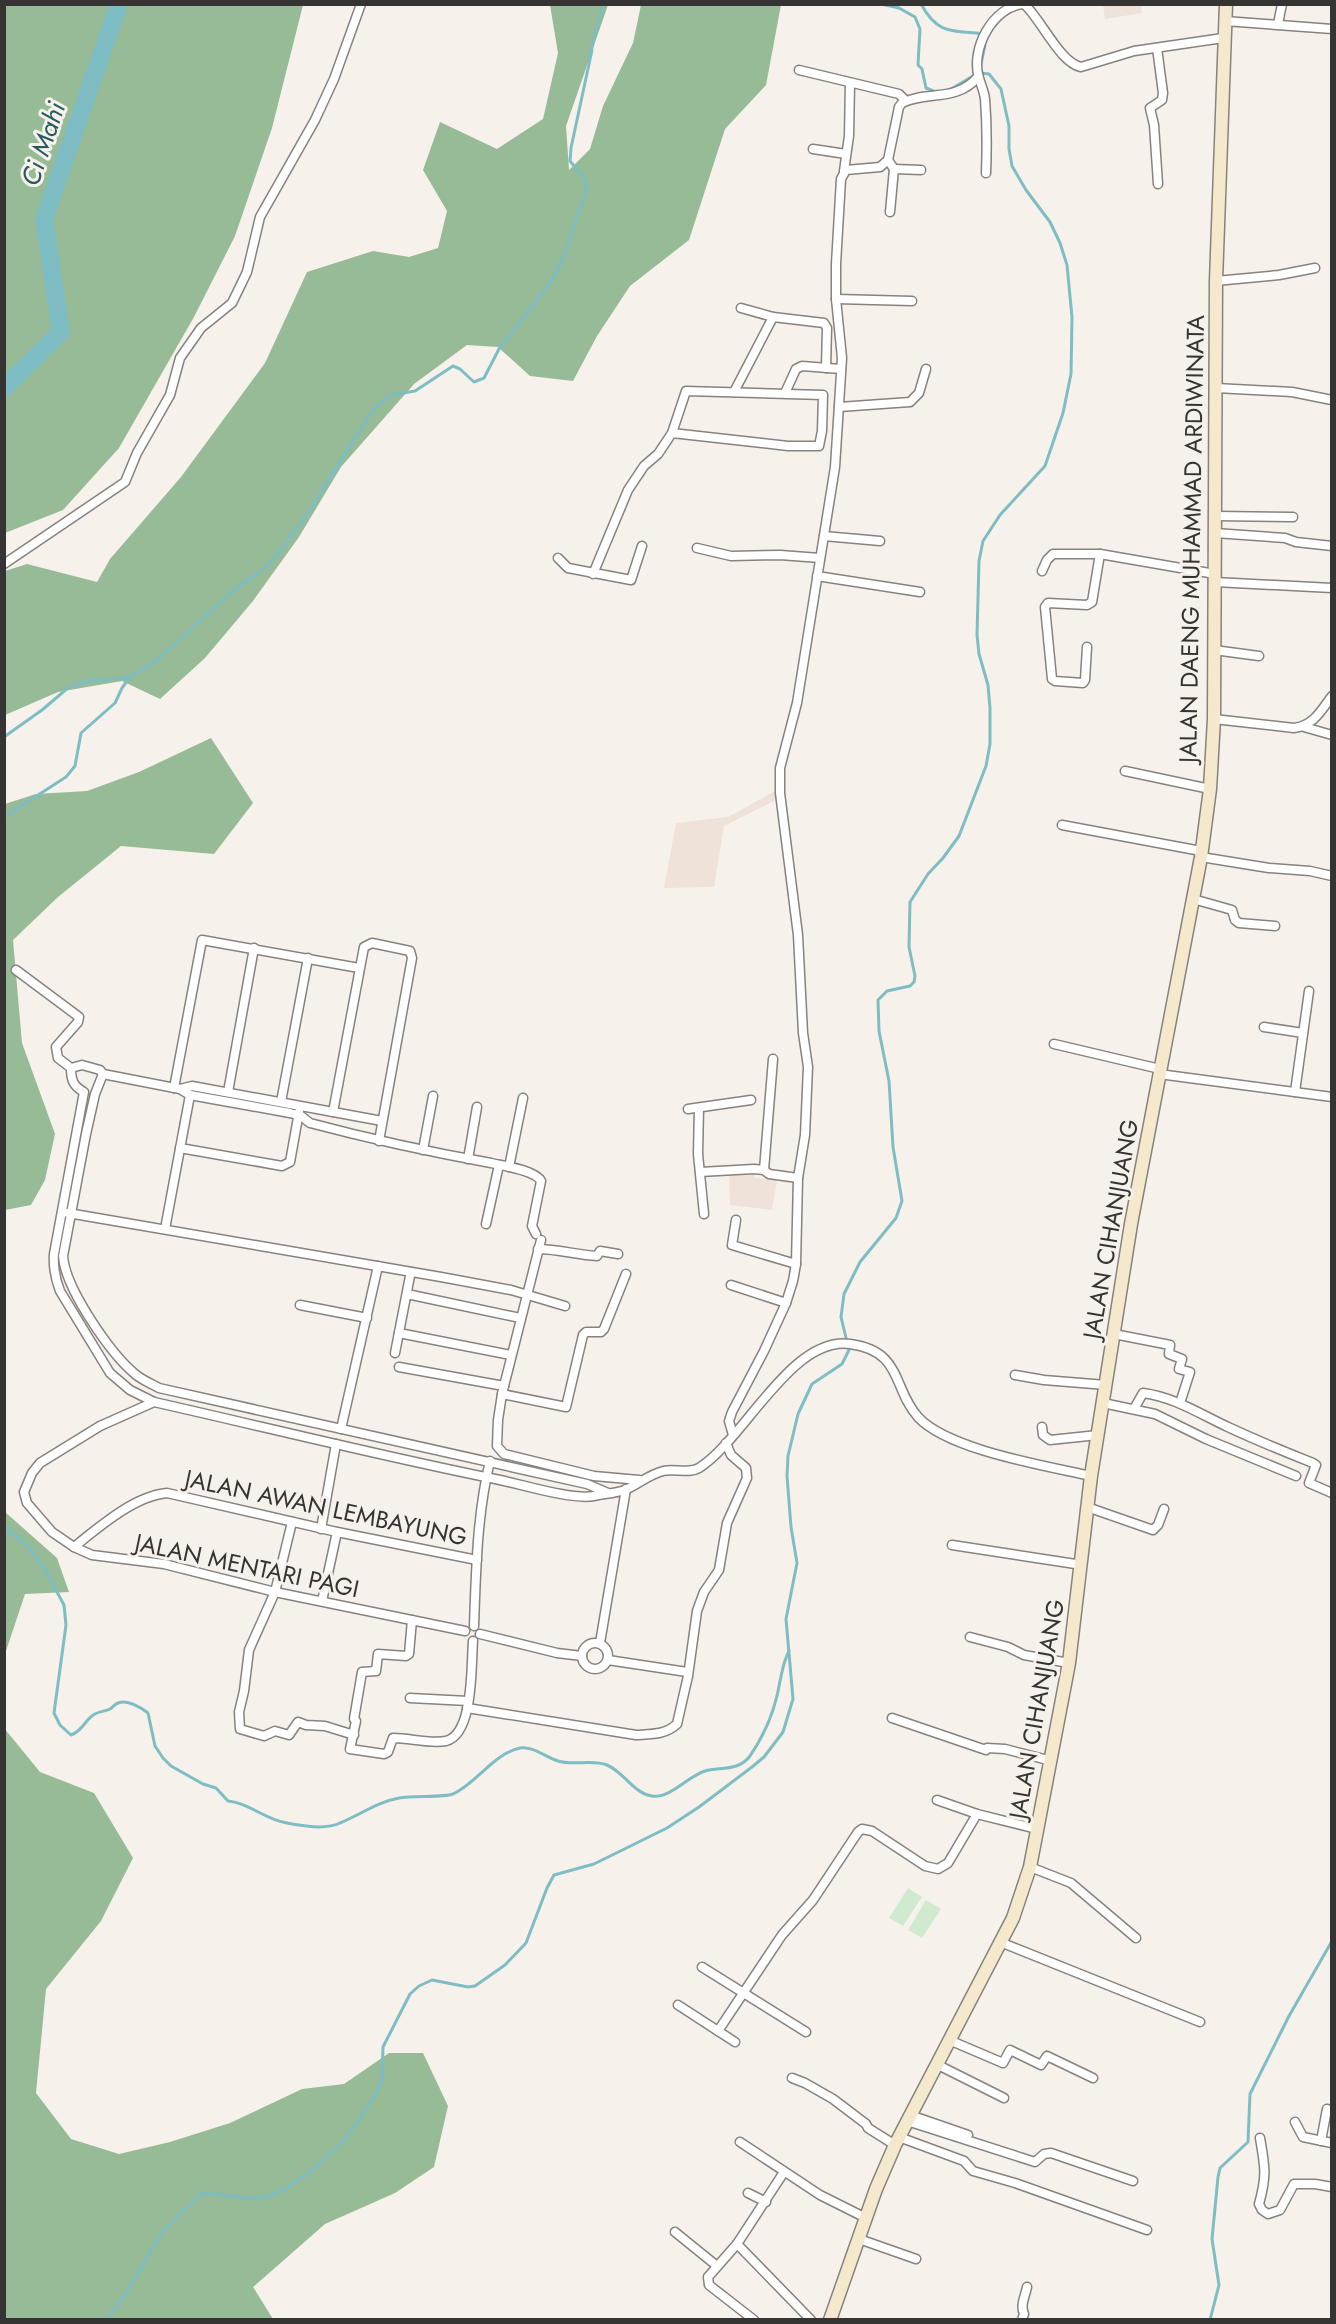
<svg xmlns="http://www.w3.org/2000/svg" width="1336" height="2324" font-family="Jost,sans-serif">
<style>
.built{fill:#efe2d9}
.green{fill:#d0ead0}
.forest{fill:#96bb96}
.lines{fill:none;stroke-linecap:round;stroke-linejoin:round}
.stream{stroke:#7dbdc3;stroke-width:3}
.river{stroke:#7dbdc3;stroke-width:18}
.street-casing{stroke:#87827d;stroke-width:11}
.secondary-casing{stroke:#87827d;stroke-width:15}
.street{stroke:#fff;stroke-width:8}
.secondary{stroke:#f5e9cd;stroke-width:12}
.labels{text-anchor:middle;stroke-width:6;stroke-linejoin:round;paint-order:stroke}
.street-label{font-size:24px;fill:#363432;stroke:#f7f1eb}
.water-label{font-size:26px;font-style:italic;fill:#245b60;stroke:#f7f1eb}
</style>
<rect width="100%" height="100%" fill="#f7f1eb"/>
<!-- built -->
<g class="built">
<polygon points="1103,5 1141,5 1142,13 1105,19"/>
<polygon points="777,790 778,799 724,826 714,887 664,888 676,823 728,817"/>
<polygon points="729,1172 754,1173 755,1178 777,1180 772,1210 730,1205"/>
</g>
<!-- green -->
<g class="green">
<polygon points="908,1888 922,1897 903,1926 889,1918"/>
<polygon points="926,1900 941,1909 922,1938 908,1930"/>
</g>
<!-- forest -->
<g class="forest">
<polygon points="5,4 303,5 272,128 235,236 194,317 119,448 63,510 5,533"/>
<polygon points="550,5 608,5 566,126 569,170 590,149 603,106 633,43 641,5 781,5 766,85 725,129 689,240 630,286 597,336 573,381 530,376 498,347 467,345 414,384 341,467 299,537 253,601 205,658 160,699 122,681 58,692 5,715 5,571 27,564 97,582 110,559 181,477 265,363 307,272 373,251 409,257 438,248 447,211 423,170 440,122 497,149 543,119 558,53"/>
<polygon points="211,738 253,803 214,854 121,846 58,897 13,940 22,1043 55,1134 45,1180 31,1205 5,1210 5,804 36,794 87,791 139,772"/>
<polygon points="5,1512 57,1558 69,1592 25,1594 5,1654"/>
<polygon points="4,1728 40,1772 94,1793 133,1858 101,1921 46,1989 36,2093 71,2139 119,2154 170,2142 230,2123 302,2089 344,2084 389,2053 423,2053 448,2106 434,2167 395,2193 325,2224 253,2287 273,2319 5,2319"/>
</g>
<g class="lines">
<!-- stream -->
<g class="stream">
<polyline points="881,4 899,8 915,17 920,29 918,65 922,69 926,88 936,92"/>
<path d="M921,4C936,32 949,31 978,33L985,45L981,64"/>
<polyline points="951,89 973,76"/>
<polyline points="4,737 42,710 69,687 89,681 130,677 155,662 235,589 265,568 281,550 308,513 374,408 391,395 415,391 453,366 460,369 474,382 484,378 499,349 551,282 564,256 587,188 584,178 570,161 571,148 592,50 590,55 603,4"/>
<polyline points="4,817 66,777 75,766 81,733 115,703 122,688 130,677"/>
<path d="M4,1527L26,1544L44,1568L64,1605L66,1625L54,1713L60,1725L71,1735C82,1731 84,1722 92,1716C97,1711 105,1712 110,1709C112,1708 115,1704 118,1703C128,1699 140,1707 148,1713L155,1746L163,1758L171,1766L203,1784L216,1788L228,1801C250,1803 265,1820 287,1823C303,1826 325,1830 340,1823C360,1815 377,1802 399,1798C413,1795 442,1798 453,1794C477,1783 493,1754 520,1748C533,1746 545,1757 558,1761C573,1766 592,1759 607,1765C624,1772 633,1793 652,1796C670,1799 688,1776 705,1771C721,1767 739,1771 750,1756C765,1734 776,1707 780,1681C783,1668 783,1663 789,1651"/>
<polyline points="106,2320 126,2293 163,2231 198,2196 205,2193 249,2198 265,2197 285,2189 311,2171 344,2141 376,2094 382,2081 383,2047 410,1994 419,1986 432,1980 468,1987 475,1986 505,1965 526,1943 547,1888 554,1875 594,1864 667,1828 699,1807 752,1767 764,1757 783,1732 793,1699 786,1619 797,1563 791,1527 787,1476 788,1456 798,1414 812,1384 842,1364 849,1350 841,1317 844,1294 860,1262 896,1218 902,1201 893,1147 889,1081 879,1031 878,1000 887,991 910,986 914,982 915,976 909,947 910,902 928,874 943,858 959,836 986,766 990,744 990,708 988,685 979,654 977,635 979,561 983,541 1000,515 1045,466 1063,413 1071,374 1072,317 1067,265 1060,243 1050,222 1026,190 1012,166 1009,149 1009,126 1001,89 989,74 979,73"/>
<polyline points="1210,2320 1219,2285 1212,2239 1218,2177 1220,2168 1248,2142 1250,2094 1289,2016 1332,1941"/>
</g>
<!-- river -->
<polyline class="river" points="4,388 61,332 44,219 119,4"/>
<defs>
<g id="street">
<path d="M1024,4C1041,19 1060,63 1081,67L1134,51L1223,38"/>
<polyline points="1225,21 1332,29"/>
<polyline points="1278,24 1282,4"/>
<polyline points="1157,48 1163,93 1162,100 1150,108 1154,125 1158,184"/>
<polyline points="799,70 899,94 906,101"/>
<polyline points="813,149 846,154"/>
<polyline points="888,160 894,169 890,212"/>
<polyline points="894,169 921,170"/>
<polyline points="844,171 849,136 850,83"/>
<path d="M986,173C987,149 987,124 985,99C984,91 981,85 979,78C970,49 993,6 1024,4"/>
<polyline points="1216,281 1279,275 1315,268"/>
<polyline points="836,299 912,301"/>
<polyline points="741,308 773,317 824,323 827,328 826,368"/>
<polyline points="1216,388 1292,392 1332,400"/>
<polyline points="734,392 773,317"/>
<polyline points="785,393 796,369 802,366 841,369"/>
<polyline points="839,407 910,402 919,393 926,369"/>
<polyline points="1215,516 1293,517"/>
<polyline points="1215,533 1285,538 1296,542 1332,546"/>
<polyline points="824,536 880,541"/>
<polyline points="697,548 731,556 780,555 820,558"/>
<polyline points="558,558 568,568 631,580 642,546"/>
<polyline points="4,564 125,482 137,453 170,395 180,358 201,328 232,303 247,272 260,217 315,120 334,79 361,4"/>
<polyline points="1042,571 1047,560 1053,554 1100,554 1215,574"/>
<polyline points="593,574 628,490 644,466 658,454 672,433 686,391 823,395 822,431 819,446 788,446 672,433"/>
<polyline points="817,576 920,592"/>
<polyline points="1215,582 1332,588"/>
<polyline points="1087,647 1085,680 1083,683 1055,681 1052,679 1045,607 1048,603 1087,605 1092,602 1100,554"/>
<polyline points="1214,650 1259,656"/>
<path d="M1214,719L1294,728C1313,726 1321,711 1332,696"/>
<polyline points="1304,727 1332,735"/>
<polyline points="1125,771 1210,789"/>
<polyline points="1062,825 1201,851"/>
<polyline points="1201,857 1269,868 1310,871 1332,876"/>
<polyline points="1193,899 1232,910 1235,920 1239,923 1275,926"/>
<path d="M16,970L79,1017L78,1022L56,1047L58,1058L71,1068L82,1065L100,1070L103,1074L95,1094L86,1134L63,1256C65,1288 110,1353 135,1374C142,1380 150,1383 159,1388L587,1484L608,1493"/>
<polyline points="1264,1027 1303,1033"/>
<polyline points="1054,1044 1160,1069"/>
<path d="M71,1068C71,1080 73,1086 84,1092L54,1254C53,1268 55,1278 60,1291L110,1373L130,1390L154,1402C269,1428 385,1457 500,1480C524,1485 572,1500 594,1496C604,1494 616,1493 625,1490C639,1484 648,1475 663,1471C674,1468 689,1474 699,1468C744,1440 791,1336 850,1344C903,1351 892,1388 918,1417C948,1450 1047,1466 1091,1476"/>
<path d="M103,1074L180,1089L190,1095L290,1113L301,1116L310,1123C370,1139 430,1152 491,1163C504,1166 535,1170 541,1181L532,1226L536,1234"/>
<polyline points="1159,1074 1332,1097"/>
<polyline points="174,1088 202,940 359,968"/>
<polyline points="180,1089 192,1086 382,1121"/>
<polyline points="228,1092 254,948"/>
<polyline points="1295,1092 1309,991"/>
<polyline points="281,1102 308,958"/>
<polyline points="699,1108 698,1154 704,1214"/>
<polyline points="688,1109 751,1100"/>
<polyline points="333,1112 364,947 372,943 410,951 412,958 379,1141"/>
<polyline points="180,1148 282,1166 290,1162 299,1112"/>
<polyline points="423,1150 433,1096"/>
<polyline points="468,1159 477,1107"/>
<polyline points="509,1167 523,1098"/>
<polyline points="764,1170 773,1059"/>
<polyline points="700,1172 754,1169 764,1170 769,1174 798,1178"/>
<polyline points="68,1213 441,1277 511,1290 565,1306"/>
<polyline points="736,1220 732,1245 796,1264"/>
<polyline points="486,1224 499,1165"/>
<polyline points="165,1229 190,1095"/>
<polyline points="541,1240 502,1394 498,1420 497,1446 504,1454 594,1476 639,1480"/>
<path d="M538,1249C558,1249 577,1255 597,1256L600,1251L618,1254"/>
<polyline points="731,1285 786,1303"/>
<polyline points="407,1294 520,1318"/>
<polyline points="300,1305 367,1318"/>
<polyline points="399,1333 511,1355"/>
<polyline points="1114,1334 1170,1345 1169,1354 1182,1359 1179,1369 1190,1372 1180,1403"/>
<polyline points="395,1353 410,1276"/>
<polyline points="399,1367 504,1386"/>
<polyline points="1015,1375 1044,1380 1106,1385"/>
<polyline points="502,1394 566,1407 583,1335 586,1332 601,1332 604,1329 626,1274"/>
<polyline points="154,1402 100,1426 40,1463 32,1473 24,1492 27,1503 52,1532 74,1547 92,1555 164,1564 275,1592 465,1631"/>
<polyline points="1103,1403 1155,1414 1206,1439 1296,1476"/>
<path d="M1134,1409L1143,1393C1174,1397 1200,1414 1228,1427C1256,1440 1285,1452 1313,1463L1316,1465L1309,1483L1332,1493"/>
<polyline points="1042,1427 1043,1435 1050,1440 1098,1435"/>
<polyline points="341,1429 378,1266"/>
<path d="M733,1435L729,1421L732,1412L764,1351L786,1303L793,1281L796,1264L798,1178L805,1135L808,1067L803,1033L798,935L780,793V768L797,703L835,467L842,358L836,299V264L841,179L846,170L880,167L888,160L899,107L902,103C927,90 955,103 978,77"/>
<polyline points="1087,1507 1153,1530 1158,1525 1164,1509"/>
<polyline points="292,1522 275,1592 249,1650 244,1691 239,1712 240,1729 264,1736 275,1731 289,1735 298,1722 306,1725 325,1726 354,1735"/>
<polyline points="321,1529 336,1444"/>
<polyline points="952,1545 1082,1565"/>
<path d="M74,1547C99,1527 134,1496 167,1493L337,1532L477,1560"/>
<polyline points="322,1601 337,1532"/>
<path d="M412,1620L409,1654L406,1656L378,1654L376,1671L362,1672L354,1719L356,1721L350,1749L384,1754L388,1752L393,1738C410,1738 429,1744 446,1741C474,1734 471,1665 473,1641"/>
<path d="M474,1626C476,1571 477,1514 490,1461"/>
<polyline points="480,1634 557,1653 582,1656"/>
<polyline points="970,1637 1008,1647 1024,1655 1069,1663"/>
<circle cx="595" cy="1656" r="13"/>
<polyline points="600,1643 626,1489"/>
<polyline points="608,1660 687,1672"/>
<polyline points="410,1698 468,1701"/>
<path d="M467,1708L636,1735C652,1734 665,1735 677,1724L688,1676L697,1611L704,1592L719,1570L727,1523L747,1478L746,1468L731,1455L726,1443"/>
<polyline points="892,1718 986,1750 987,1748 1005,1749 1052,1761"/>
<polyline points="937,1800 977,1814 1037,1829"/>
<polyline points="1030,1867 1071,1883 1136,1938"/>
<polyline points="1000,1942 1200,2022"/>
<polyline points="702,1967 806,2032"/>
<polyline points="678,2005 735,2042"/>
<polyline points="718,2031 782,1935 813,1900 858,1832 862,1829 872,1831 925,1866 938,1869 948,1863 977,1814"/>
<polyline points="949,2040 1003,2063 1010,2050 1041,2065 1047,2056 1093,2078"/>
<polyline points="936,2064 1004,2098"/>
<polyline points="792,2078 805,2083 833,2099 866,2124 868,2128 895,2145"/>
<polyline points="910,2115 968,2135"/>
<polyline points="907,2121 1035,2162 1044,2154 1051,2153 1133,2181"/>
<polyline points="1295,2122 1303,2137 1332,2143"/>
<polyline points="899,2137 964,2161 973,2171 1015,2183 1147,2230"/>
<path d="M1260,2138C1265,2167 1267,2175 1259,2204L1262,2210L1268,2214L1280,2210L1294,2184H1315L1332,2187"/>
<polyline points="1321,2141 1327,2109"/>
<polyline points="740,2142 820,2195 866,2218"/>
<polyline points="748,2193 766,2202"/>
<polyline points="675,2232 717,2266"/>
<polyline points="859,2239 916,2259"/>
<polyline points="737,2244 811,2320"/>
<polyline points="754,2320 709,2285 708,2277 737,2244 784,2172"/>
<path d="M1022,2320L1024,2314C1020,2305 1025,2297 1027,2287"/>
</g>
<polyline id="secondary" points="830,2320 876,2189 895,2145 1013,1918 1030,1867 1069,1663 1091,1476 1131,1224 1201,857 1210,789 1214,719 1216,281 1226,4"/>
</defs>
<!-- street casing -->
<use href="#street" class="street-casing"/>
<!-- secondary casing -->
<use href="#secondary" class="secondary-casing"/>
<!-- street -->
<use href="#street" class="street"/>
<!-- secondary -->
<use href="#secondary" class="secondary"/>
</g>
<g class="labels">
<!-- street labels -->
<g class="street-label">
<text transform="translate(1192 539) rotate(-89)" y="8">JALAN DAENG MUHAMMAD ARDIWINATA</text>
<text transform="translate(1111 1229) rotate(-80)" y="8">JALAN CIHANJUANG</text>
<text transform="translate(326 1508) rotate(12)" y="8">JALAN AWAN LEMBAYUNG</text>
<text transform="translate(247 1566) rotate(12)" y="8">JALAN MENTARI PAGI</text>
<text transform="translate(1037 1709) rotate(-80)" y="8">JALAN CIHANJUANG</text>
</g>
<!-- water labels -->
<g class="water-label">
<text transform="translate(43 144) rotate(-71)" y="9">Ci Mahi</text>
</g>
</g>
<!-- border -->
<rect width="1336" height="2324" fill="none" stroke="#363432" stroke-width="12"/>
</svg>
